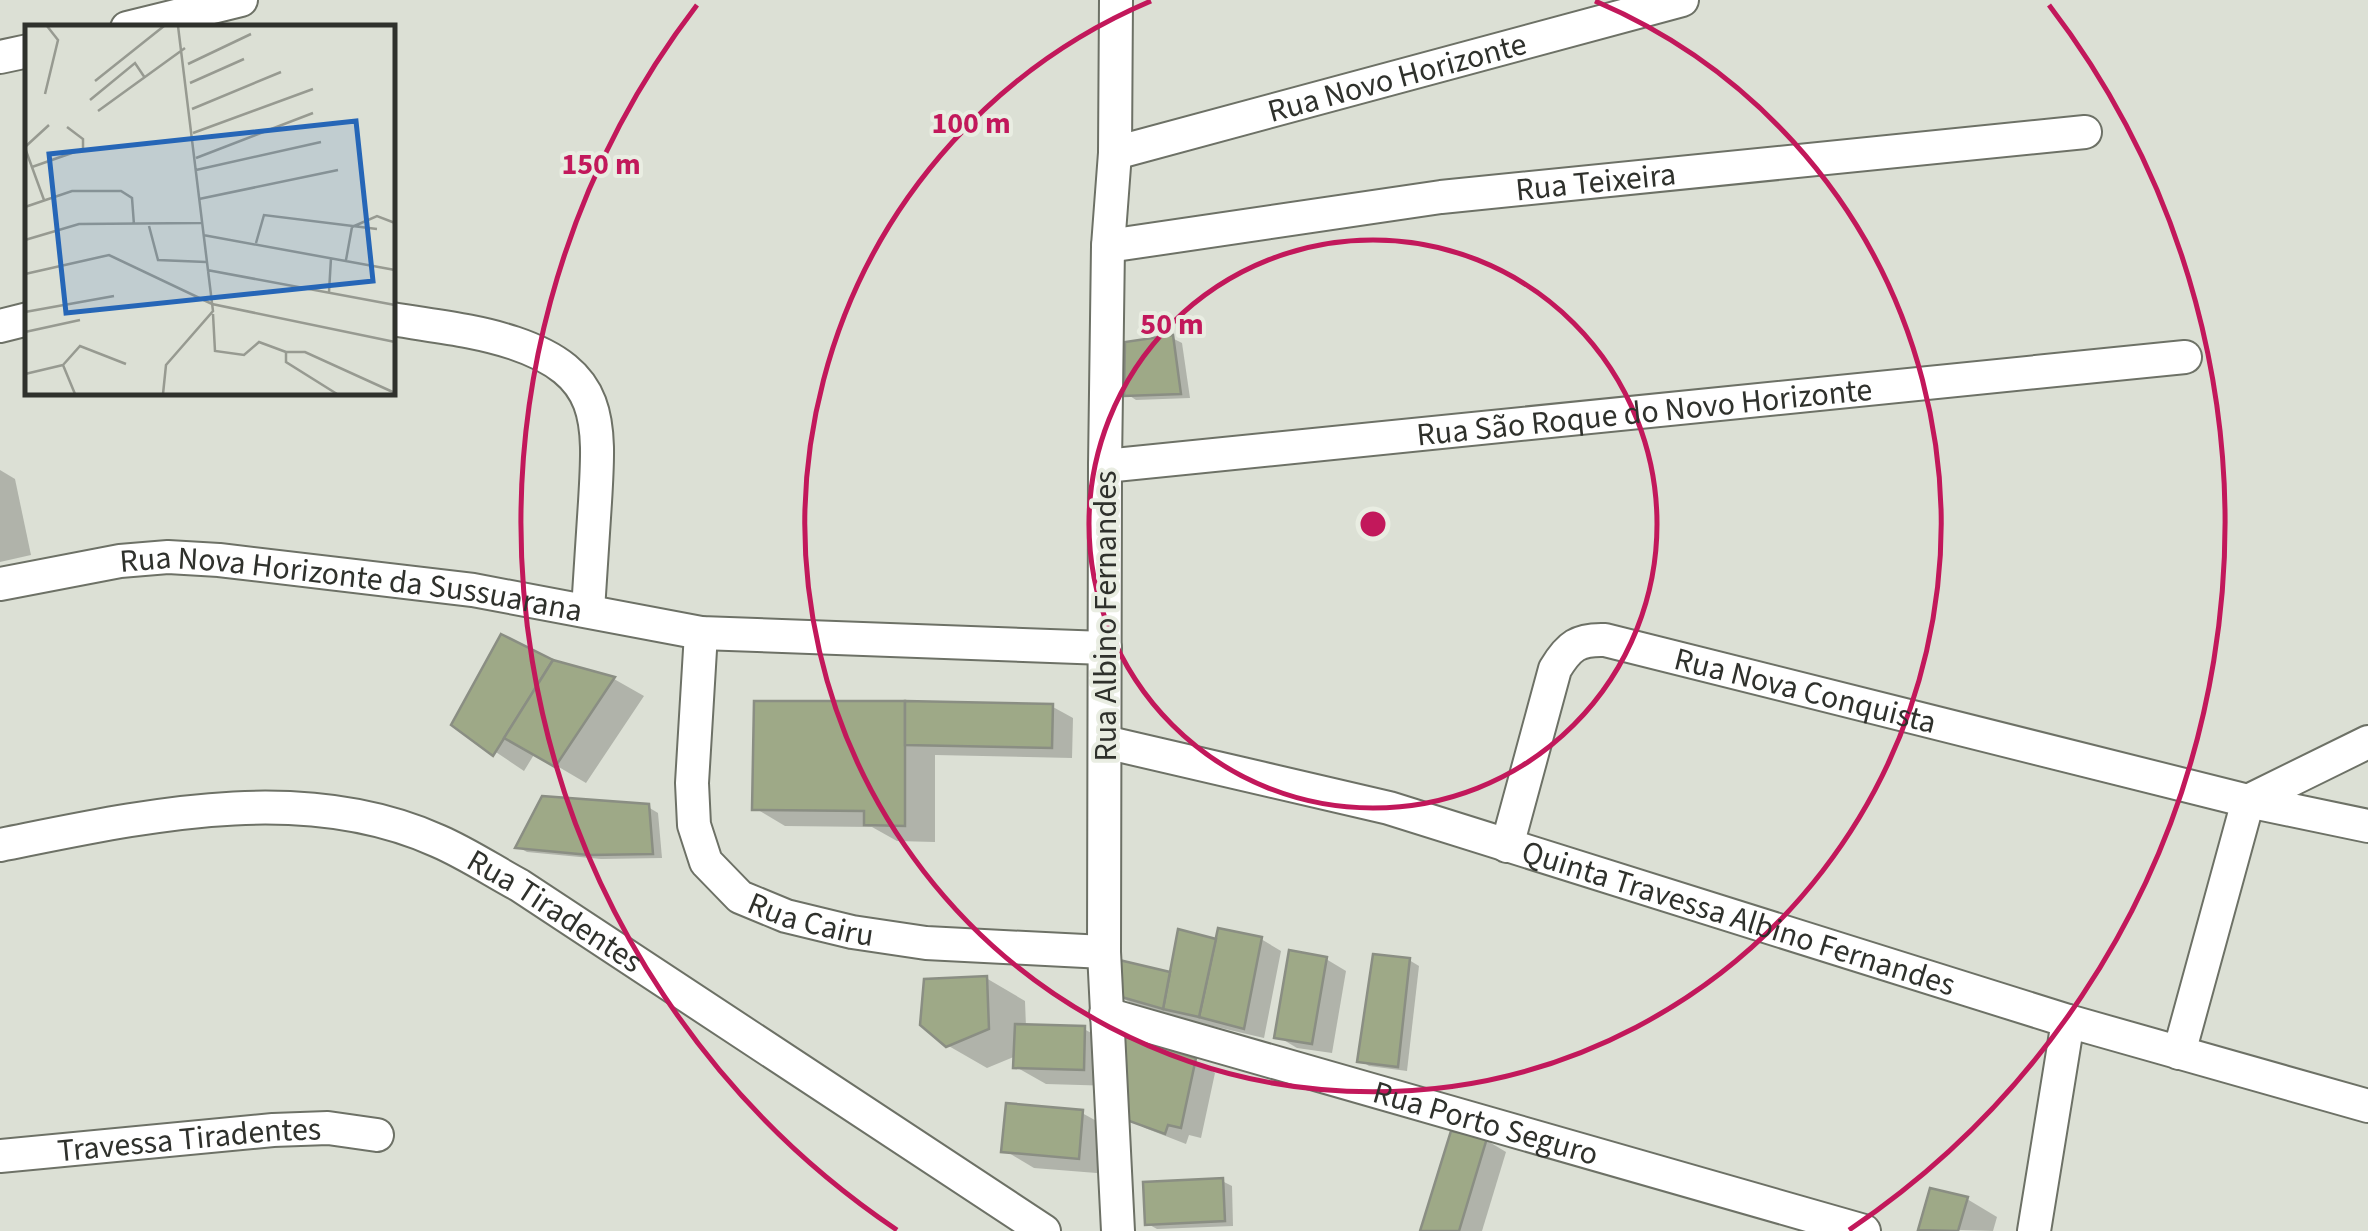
<svg xmlns="http://www.w3.org/2000/svg" width="2368" height="1231" font-family="'Source Sans 3',sans-serif">
<style>
.shadow{fill:#0003}
.building{fill:#9ea987;stroke:#8a8e83;stroke-width:2.5}
.lines{fill:none;stroke-linecap:round;stroke-linejoin:round}
.street-casing{stroke:#6d7166;stroke-width:36}
.street{stroke:#fff;stroke-width:32}
.ring{fill:none;stroke:#c2185b;stroke-width:5}
.labels{text-anchor:middle;stroke-width:8;stroke-linejoin:round;paint-order:stroke}
.street-label{font-size:32px;fill:#2f312c;stroke:#e9ede2}
.inset-road{fill:none;stroke:#979a91;stroke-width:2.5}
.view{fill:#2666b7;fill-opacity:0.15;stroke:#2666b7;stroke-width:5}
.inset-edge{fill:none;stroke:#2f312c;stroke-width:5}
.centre{fill:#c2185b;stroke:#e9ede2;stroke-width:5}
.ring-label{font-size:30px;text-anchor:middle;font-weight:bold;fill:#c2185b;stroke:#e9ede2;stroke-width:8;stroke-linejoin:round;paint-order:stroke}
</style>
<rect width="100%" height="100%" fill="#dce0d5"/>
<!-- shadow -->
<g class="shadow">
<polygon points="1172,338 1182,343 1190,398 1136,400 1127,394"/>
<polygon points="0,470 15,479 31,555 0,562"/>
<polygon points="552,662 614,679 644,696 586,783 535,753 524,771 454,724"/>
<polygon points="756,704 1053,707 1073,718 1072,758 935,755 935,842 897,841 872,827 785,826 755,808"/>
<polygon points="648,807 658,813 662,858 601,859 527,852 518,847"/>
<polygon points="1261,939 1281,951 1264,1038 1144,1010 1113,993 1172,975 1215,941"/>
<polygon points="1326,959 1346,971 1332,1053 1297,1048 1277,1036"/>
<polygon points="1409,960 1419,966 1407,1071 1369,1066 1360,1060"/>
<polygon points="986,978 1025,1001 1026,1027 1084,1029 1115,1046 1114,1086 1046,1084 1016,1067 1016,1056 987,1068 947,1045"/>
<polygon points="1195,1061 1215,1073 1201,1138 1189,1135 1186,1144 1145,1128 1124,1116"/>
<polygon points="1082,1113 1113,1130 1109,1174 1034,1168 1004,1150"/>
<polygon points="1486,1140 1506,1152 1482,1231 1422,1231"/>
<polygon points="1222,1181 1232,1186 1233,1226 1157,1229 1148,1224"/>
<polygon points="1967,1199 1997,1217 1993,1231 1921,1229"/>
</g>
<!-- building -->
<g class="building">
<polygon points="1173,335 1181,394 1124,396 1125,342"/>
<polygon points="501,634 553,660 493,756 451,725"/>
<polygon points="553,660 615,677 555,767 504,738"/>
<polygon points="754,701 905,701 905,826 864,825 864,811 752,810"/>
<polygon points="905,701 1053,704 1052,748 905,745"/>
<polygon points="542,796 649,804 653,854 589,855 515,848"/>
<polygon points="1218,928 1262,937 1244,1029 1199,1017"/>
<polygon points="1178,929 1216,939 1199,1017 1163,1009"/>
<polygon points="1289,950 1327,957 1312,1044 1274,1038"/>
<polygon points="1373,954 1410,958 1398,1067 1357,1062"/>
<polygon points="1115,959 1170,972 1163,1009 1111,994"/>
<polygon points="987,976 989,1029 946,1047 920,1025 924,979"/>
<polygon points="1015,1024 1085,1026 1084,1070 1013,1068"/>
<polygon points="1123,1035 1196,1058 1181,1128 1168,1125 1165,1134 1121,1118"/>
<polygon points="1006,1103 1083,1110 1079,1159 1001,1152"/>
<polygon points="1451,1131 1487,1138 1459,1231 1420,1231"/>
<polygon points="1223,1178 1225,1221 1145,1225 1143,1182"/>
<polygon points="1930,1188 1968,1197 1958,1231 1918,1230"/>
</g>
<g class="lines">
<defs>
<g id="street">
<polyline points="1116,0 1115,153 1108,246 1105,466 1104,952 1118,1231"/>
<polyline points="127,28 241,0"/>
<polyline points="0,57 28,51"/>
<path id="s1" d="M1115,153L1682,0"/>
<path id="s2" d="M1108,246L1441,197L2085,132"/>
<path d="M392,319C433,326 475,330 514,343C603,373 600,420 595,502C593,538 590,574 588,610"/>
<polyline points="0,326 28,319"/>
<path id="s3" d="M1105,466L2185,357"/>
<path id="s4" d="M0,584L120,561L168,557L219,560L473,590L701,633L1105,648"/>
<path id="s5" d="M701,633L692,783L694,825L706,862L740,897L786,916L852,932L926,943L1104,952"/>
<path id="s6" d="M1105,742L1389,808L2068,1021L2368,1106"/>
<path id="s7" d="M0,845C141,817 300,779 438,841C466,853 493,871 519,885L1044,1231"/>
<path id="s8" d="M1507,846L1555,669C1569,646 1578,639 1605,640L2248,801L2368,826"/>
<path id="s9" d="M1106,1014L1864,1231"/>
<polyline points="2179,1053 2248,801 2368,742"/>
<path id="s10" d="M0,1156L273,1130L328,1128L377,1135"/>
<polyline points="2034,1231 2068,1021"/>
</g>
</defs>
<!-- street casing -->
<use href="#street" class="street-casing"/>
<!-- street -->
<use href="#street" class="street"/>
</g>
<!-- distance rings -->
<g class="ring">
<circle cx="1373" cy="524" r="284"/>
<path d="M1595 1A568 568 0 1 1 1151 1"/>
<path d="M897 1230A852 852 0 0 1 697 5M2049 5A852 852 0 0 1 1849 1230"/>
</g>
<g class="labels">
<!-- street labels -->
<g class="street-label">
<text dy="11" stroke="none"><textPath href="#s1" startOffset="292">Rua Novo Horizonte</textPath></text>
<text dy="11" stroke="none"><textPath href="#s2" startOffset="492">Rua Teixeira</textPath></text>
<text dy="11" stroke="none"><textPath href="#s3" startOffset="542">Rua São Roque do Novo Horizonte</textPath></text>
<text dy="11" stroke="none"><textPath href="#s4" startOffset="355">Rua Nova Horizonte da Sussuarana</textPath></text>
<text transform="translate(1105 616) rotate(-90)" y="11">Rua Albino Fernandes</text>
<text dy="11" stroke="none"><textPath href="#s8" startOffset="452">Rua Nova Conquista</textPath></text>
<text dy="11" stroke="none"><textPath href="#s7" startOffset="582">Rua Tiradentes</textPath></text>
<text dy="11" stroke="none"><textPath href="#s5" startOffset="355">Rua Cairu</textPath></text>
<text dy="11" stroke="none"><textPath href="#s6" startOffset="658">Quinta Travessa Albino Fernandes</textPath></text>
<text dy="11" stroke="none"><textPath href="#s9" startOffset="395">Rua Porto Seguro</textPath></text>
<text dy="11" stroke="none"><textPath href="#s10" startOffset="190">Travessa Tiradentes</textPath></text>
</g>
</g>
<!-- overview -->
<g transform="translate(25 25)">
<rect width="370" height="370" fill="#dce0d5"/>
<path class="inset-road" d="M163,39L226,9M70,56L139,1M165,58L219,34M20,69L33,15L22,1M65,75L110,38L120,53M167,84L256,47M73,86L160,23M168,108L288,64M0,122L24,100M0,123L19,175M171,133L288,88M7,142L58,124V114L42,102M171,145L296,117M174,174L313,145M0,182L47,166H96L107,173L109,200M124,201L133,235L181,237M178,210L370,245M0,215L54,199L176,198M231,218L239,190L352,204M321,235L327,202L352,191L370,198M182,245L370,280M0,249L84,230L187,279L370,317M304,267L306,233M0,287L89,271M188,289L190,326L219,330L234,317L261,327M0,307L55,295M261,327H280L370,368M261,327V337L312,369M38,340L55,321L101,339M38,340L50,369M0,349L38,340M138,369L141,340L188,286L153,1"/>
<path class="view" d="M331,96L348,256L41,288L24,129Z"/>
<rect width="370" height="370" class="inset-edge"/>
</g>
<circle cx="1373" cy="524" r="15" class="centre"/>
<g class="ring-label">
<text x="971" y="133">100 m</text>
<text x="601" y="174">150 m</text>
<text x="1172" y="334">50 m</text>
</g>
</svg>
